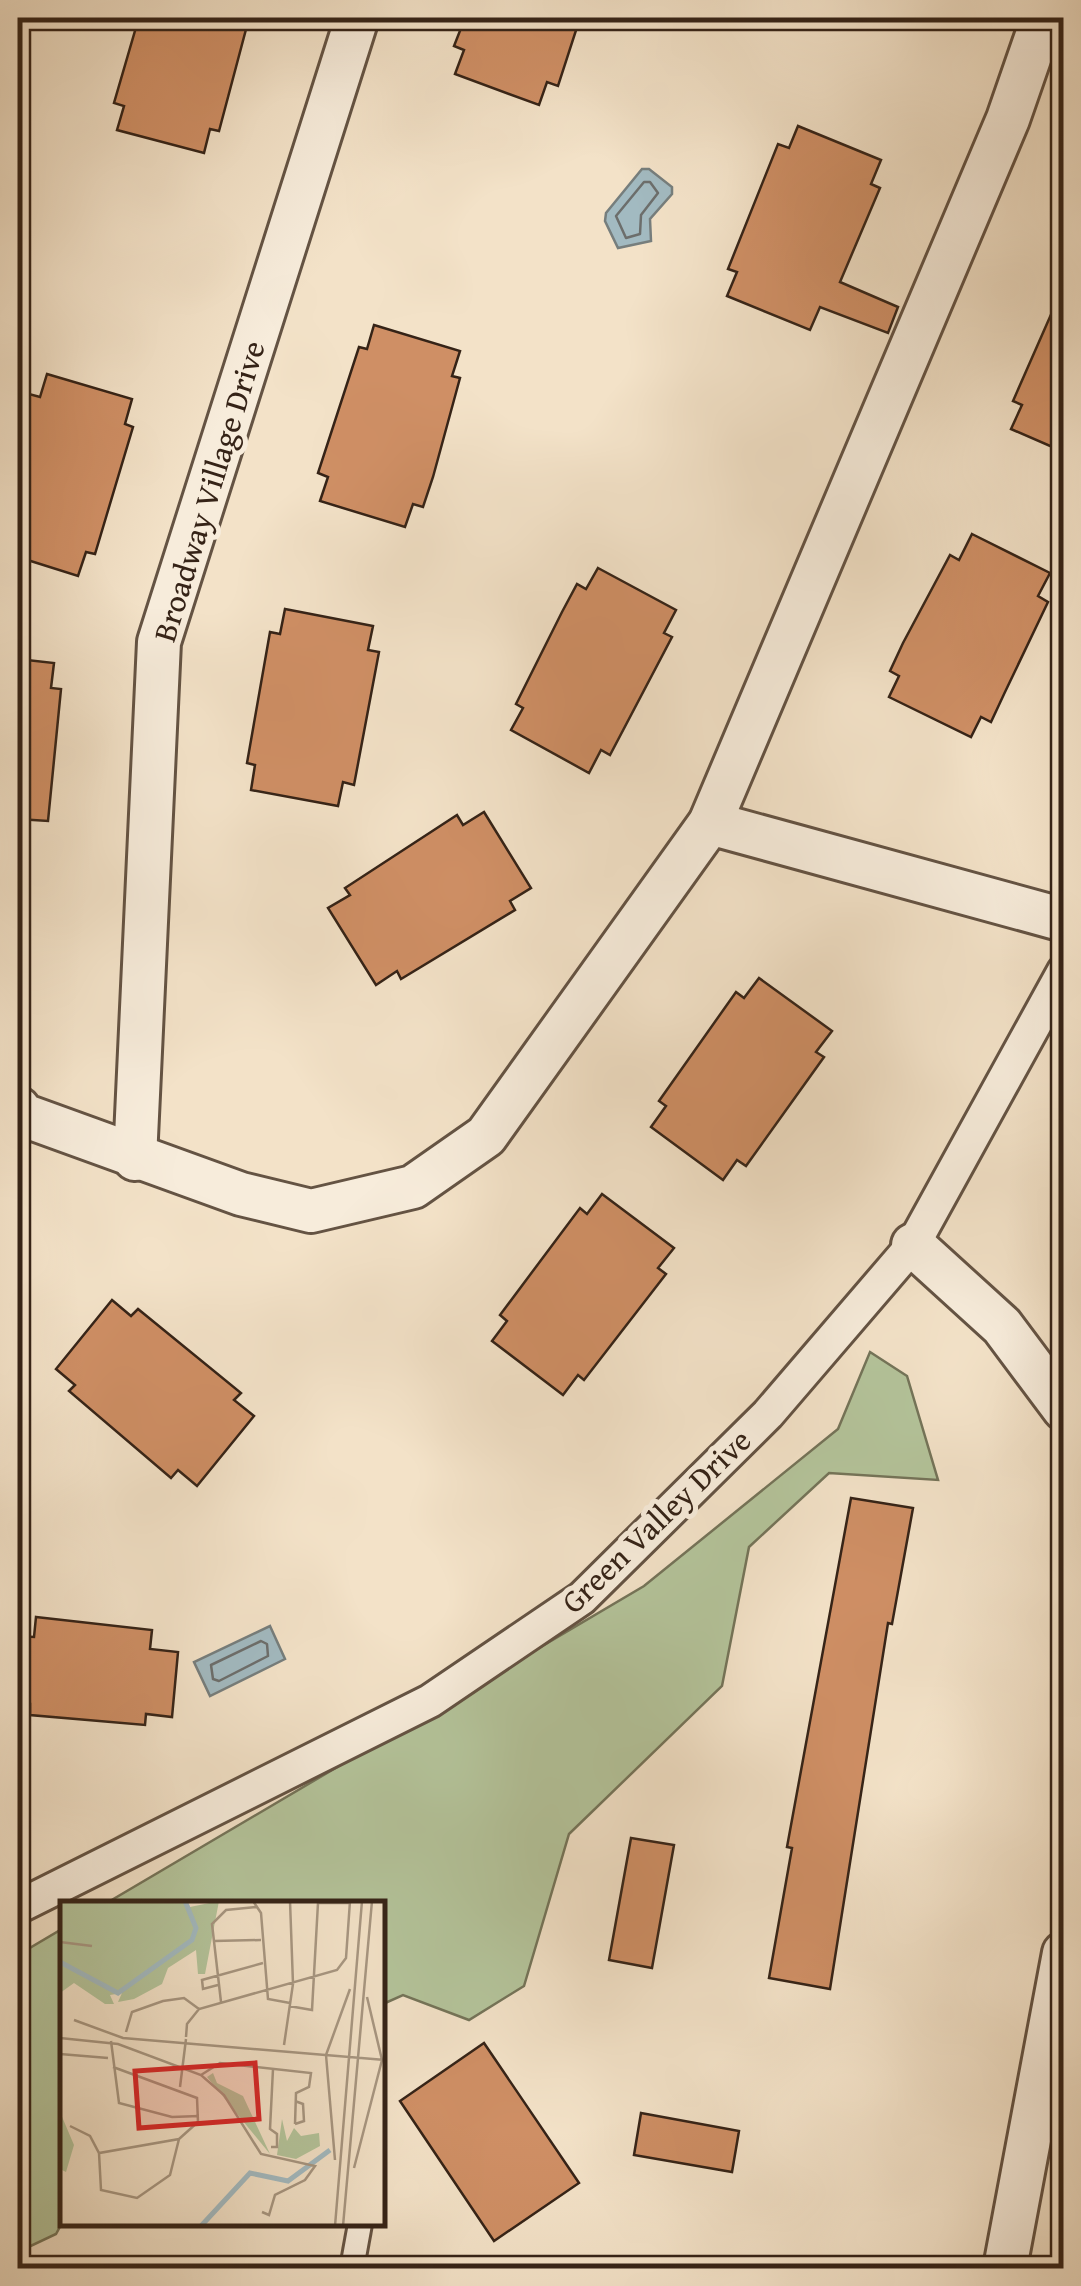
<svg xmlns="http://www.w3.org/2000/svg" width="1081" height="2286" font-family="'Gentium Book Plus',serif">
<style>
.green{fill:#b4c49b;stroke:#747459;stroke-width:2.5}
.water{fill:#a2bac1;stroke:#767e7d;stroke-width:2.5}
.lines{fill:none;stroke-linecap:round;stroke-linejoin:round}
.shore{stroke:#6c6e6c;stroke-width:2.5}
.building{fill:#cf8f65;stroke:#352317;stroke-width:2.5}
.service-casing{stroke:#645343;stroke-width:28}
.pedestrian-casing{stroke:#645343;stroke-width:38}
.minor-casing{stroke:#645343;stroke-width:48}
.service{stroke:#f7ecdb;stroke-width:22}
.pedestrian{stroke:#f7ecdb;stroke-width:32}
.minor{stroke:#f7ecdb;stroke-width:42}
.labels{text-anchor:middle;stroke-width:10;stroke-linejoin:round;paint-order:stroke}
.street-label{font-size:32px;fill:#352317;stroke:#f7ecdb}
.inset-river{fill:none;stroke:#a2bac1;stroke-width:5}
.inset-road{fill:none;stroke:#a79681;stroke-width:2.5}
.view{fill:#d62828;fill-opacity:0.15;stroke:#d62828;stroke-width:5}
.inset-edge{fill:none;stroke:#352317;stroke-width:5}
</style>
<rect width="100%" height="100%" fill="#f3e2c8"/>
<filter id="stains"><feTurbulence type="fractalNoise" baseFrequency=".002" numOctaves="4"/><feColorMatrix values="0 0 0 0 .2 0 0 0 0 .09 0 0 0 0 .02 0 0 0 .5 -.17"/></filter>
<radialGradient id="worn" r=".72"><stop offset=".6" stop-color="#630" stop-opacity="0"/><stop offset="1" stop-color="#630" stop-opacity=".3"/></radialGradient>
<!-- green -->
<g class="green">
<polygon points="870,1352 907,1376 938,1480 829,1473 749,1547 722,1686 569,1834 524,1986 469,2020 403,1995 383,2004 382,1904 105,1904 644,1586 838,1429"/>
<polygon points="62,1929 62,2223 56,2234 18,2252 18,1955"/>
</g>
<!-- water -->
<g class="water">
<polygon points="642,169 649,169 672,187 672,194 650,219 651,241 618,248 605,221 606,213"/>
<polygon points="270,1626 285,1659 210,1696 194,1662"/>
</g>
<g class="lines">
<!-- shore -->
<g class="shore">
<polygon points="644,182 650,182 658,193 641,215 640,234 626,238 616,216"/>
<polygon points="261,1641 267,1644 268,1656 219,1681 213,1679 211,1665"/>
</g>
</g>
<!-- building -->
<g class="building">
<polygon points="148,18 249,18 219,131 210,129 204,153 117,130 124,106 114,103 137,24 146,26"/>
<polygon points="465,18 580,18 558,86 547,82 539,105 455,74 464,50 454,46"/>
<polygon points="798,126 881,160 871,184 880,188 840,282 898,307 888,333 820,307 810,330 727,296 737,272 728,269 778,144 789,148"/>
<polygon points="1064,285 1064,452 1011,429 1022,405 1013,401"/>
<polygon points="374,325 460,351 452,376 460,378 433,477 423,507 413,504 405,527 320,501 328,477 318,473 359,347 367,349"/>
<polygon points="47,374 132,399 125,424 133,427 95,554 86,552 78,576 18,557 18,433 29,394 40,397"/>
<polygon points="972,534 1050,573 1038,596 1048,602 1005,692 991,722 981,717 971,737 889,697 899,676 890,671 903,643 950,555 959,560"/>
<polygon points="598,568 676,610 664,633 672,637 610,755 601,750 589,773 511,730 523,708 516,704 562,612 577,584 586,589"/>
<polygon points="285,609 373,626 368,650 379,652 354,785 343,782 338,806 251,790 255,765 247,763 270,632 280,634"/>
<polygon points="18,659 54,663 51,688 61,689 48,821 18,819"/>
<polygon points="484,812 531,888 510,901 515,910 401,979 397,971 376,985 328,908 350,895 345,888 457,815 463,825"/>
<polygon points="759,978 832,1031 816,1052 824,1057 746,1166 737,1160 723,1180 651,1127 666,1106 659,1101 736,992 744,998"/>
<polygon points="602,1194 674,1248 658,1268 666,1274 584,1380 578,1375 563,1395 492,1341 507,1321 500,1315 580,1208 587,1214"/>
<polygon points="112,1300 131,1316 138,1309 241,1393 234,1400 254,1416 197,1486 178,1470 171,1478 69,1391 75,1385 56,1369"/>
<polygon points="851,1498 913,1508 892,1624 888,1623 830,1989 769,1978 792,1848 787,1847"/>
<polygon points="36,1617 152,1630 150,1649 178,1652 172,1717 146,1714 145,1725 30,1715 30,1704 18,1703 18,1636 34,1637"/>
<polygon points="631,1838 674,1845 652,1968 609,1960"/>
<polygon points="484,2043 579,2183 494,2241 400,2101"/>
<polygon points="641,2113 739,2131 732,2172 634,2155"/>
</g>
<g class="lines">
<defs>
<polyline id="service" points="352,2268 360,2224"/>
<polyline id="pedestrian" points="18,1907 430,1701 582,1598 768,1414 913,1245 1064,971"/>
<g id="minor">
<polyline points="710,823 1064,920"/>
<polyline points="18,1108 23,1115 241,1194 311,1211 413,1187 486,1136 710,823 1008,119 1043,18"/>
<polyline points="135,1159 159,642 357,18"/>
<polyline points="913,1245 1002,1326 1064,1409"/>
<polyline points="1005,2268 1064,1953"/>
</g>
</defs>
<!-- service casing -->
<use href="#service" class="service-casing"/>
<!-- pedestrian casing -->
<use href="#pedestrian" class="pedestrian-casing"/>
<!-- minor casing -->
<use href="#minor" class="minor-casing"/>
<!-- service -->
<use href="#service" class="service"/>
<!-- pedestrian -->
<use href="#pedestrian" class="pedestrian"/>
<!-- minor -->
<use href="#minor" class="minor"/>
</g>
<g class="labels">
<!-- street labels -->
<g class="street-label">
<text transform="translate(209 491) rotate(-73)" y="11">Broadway Village Drive</text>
<text transform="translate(656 1521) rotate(-44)" y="11">Green Valley Drive</text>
</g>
</g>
<!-- overview -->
<g transform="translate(60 1901)">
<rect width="325" height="325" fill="#f3e2c8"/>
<path d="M0,0H127L130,6L159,0L145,73H138L136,49L108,67L102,83L74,98L58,101L62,92L50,94L54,103H45L14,82L0,92ZM153,172L157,182L183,195L210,253L147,176ZM0,211L14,244L6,271L0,268ZM222,218L227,240L234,227L241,235L259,232L260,245L236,258L217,254Z" fill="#b4c49b"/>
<path class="inset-river" d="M0,61L58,92L132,39L136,27L125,0M141,325L190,272L228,280L270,249"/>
<path class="inset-road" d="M193,0L201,12L208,98L230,102M154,40L201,39M0,41L32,45M158,84L143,88L142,79L203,62M161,101L152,23L166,9L197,6M229,105L252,109L258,2H290M14,119L63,137L325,159M66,131L72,111L103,100L124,97L139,108M126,136L127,123L139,108L277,69L286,57L290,0M0,137L58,143L141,174L164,194L201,253L255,265L245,279L215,294L209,314L202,311M51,140L59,202L112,216L139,215M224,144L233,83L230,0M0,153L48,157M141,174L160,162L251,172L249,186L236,192L235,223M120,186L126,138M235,223L244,220L243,203L235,200M10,225L30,235L39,252L119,238L138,221L137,197L53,166M211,246H217V233L210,228L213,168M39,252L41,289L77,297L110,274L119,238M275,259L266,154L290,88M294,267L322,159L307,96M275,325L302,0M283,325L312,0"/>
<path class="view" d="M195,162L199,218L79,227L75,170Z"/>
<rect width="325" height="325" class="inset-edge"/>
</g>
<!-- margin -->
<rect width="1081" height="2286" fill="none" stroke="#f3e2c8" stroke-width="60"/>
<rect x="20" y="20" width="1041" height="2246" fill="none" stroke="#352317" stroke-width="5"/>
<rect x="30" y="30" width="1021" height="2226" fill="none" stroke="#352317" stroke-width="2.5"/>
<rect width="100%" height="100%" filter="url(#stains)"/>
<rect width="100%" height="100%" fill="url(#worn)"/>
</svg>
